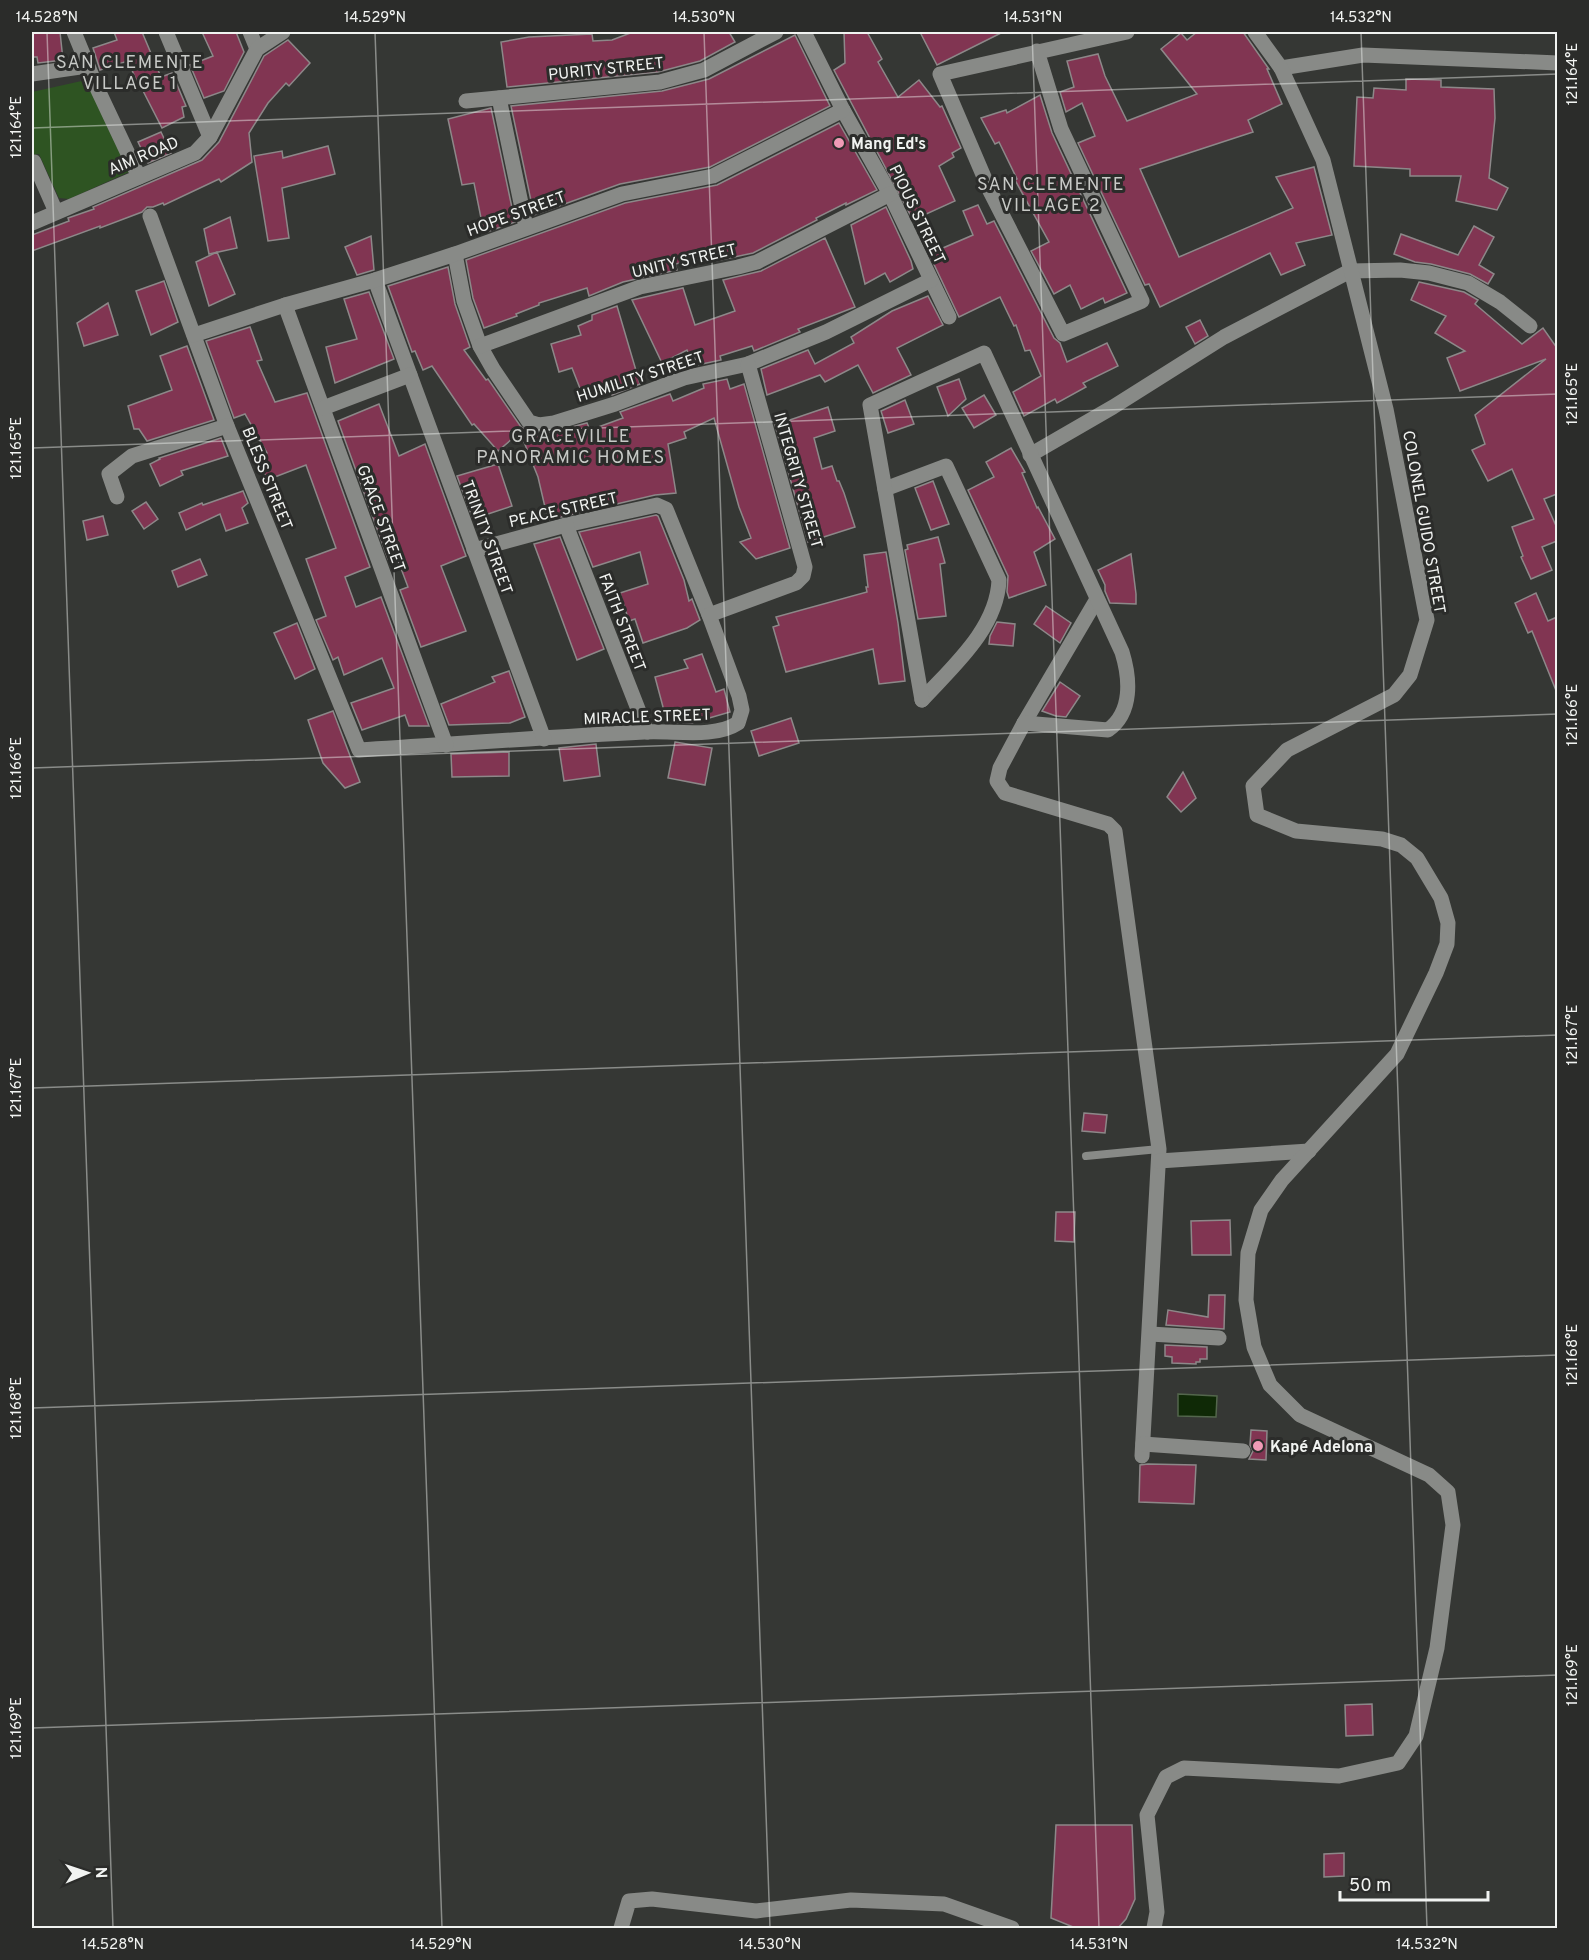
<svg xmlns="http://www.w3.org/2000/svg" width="1589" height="1960" font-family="Overpass,sans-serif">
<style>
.green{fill:#2e5422}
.water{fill:#0f2906;stroke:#53664c;stroke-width:1.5}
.building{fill:#813552;stroke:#8d8889;stroke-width:1.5}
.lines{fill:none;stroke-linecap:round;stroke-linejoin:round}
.lane{stroke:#888a87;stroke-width:8}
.street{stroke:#888a87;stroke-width:15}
.secondary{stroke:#888a87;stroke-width:15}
.ticks{fill:none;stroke:#f1f3f1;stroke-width:1.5;stroke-opacity:0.45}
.poi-dot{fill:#f09ab6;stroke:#2b2c2a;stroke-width:2}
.labels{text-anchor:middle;stroke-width:6;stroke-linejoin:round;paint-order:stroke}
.street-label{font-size:16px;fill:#f1f3f1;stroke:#2b2c2a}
.poi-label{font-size:16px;font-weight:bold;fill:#f1f3f1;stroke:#2b2c2a;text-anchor:start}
.neighbourhood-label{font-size:18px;letter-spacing:1.5px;fill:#c8cac7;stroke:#2b2c2a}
.neatline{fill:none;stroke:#f1f3f1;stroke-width:2}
.ticks-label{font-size:15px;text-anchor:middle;fill:#f1f3f1}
</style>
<rect width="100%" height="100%" fill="#353734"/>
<!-- green -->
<polygon class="green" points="86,80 131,171 69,199 59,198 39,154 32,155 32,92"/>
<!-- water -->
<polygon class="water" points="1178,1394 1217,1396 1216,1417 1178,1416"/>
<!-- building -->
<g class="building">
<polygon points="32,32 60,32 63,60 38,63 37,57 32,57"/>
<polygon points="114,32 142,32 161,77 172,73 186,106 182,107 184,117 162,128 139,83 138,84 128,61 100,70 93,48 117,40"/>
<polygon points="202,32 236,32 244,52 224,91 204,98 190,65 213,56"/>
<polygon points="633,32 729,32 735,42 700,61 658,72 507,87 501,42 529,37 592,34 593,41 612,40"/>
<polygon points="844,32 867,32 882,59 878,62 898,97 919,80 940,107 942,106 961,148 952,153 954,157 939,166 955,201 913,220 834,70 845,63"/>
<polygon points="920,32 1003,32 937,65"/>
<polygon points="1197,32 1243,32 1269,69 1267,69 1282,104 1248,120 1253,132 1140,169 1179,257 1293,208 1276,177 1314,167 1332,235 1296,243 1305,265 1281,275 1270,253 1160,307 1149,284 1145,285 1078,143 1095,136 1082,103 1066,112 1060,92 1074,87 1067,61 1098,54 1105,76 1127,121 1197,94 1161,49 1181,33 1187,40"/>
<polygon points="795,35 830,106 710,167 620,184 534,215 511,106 662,91 709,79"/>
<polygon points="288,40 310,63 289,86 286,83 268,103 249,133 252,162 221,182 219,179 164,205 163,203 153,207 147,207 142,212 100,228 100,226 32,251 32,235 69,221 68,218 94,209 93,207 202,160 219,142 264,56"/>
<polygon points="1406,79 1441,80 1441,87 1494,89 1495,118 1489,178 1508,188 1497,210 1456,201 1461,176 1410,176 1410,169 1354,166 1357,97 1373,98 1374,88 1406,90"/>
<polygon points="1040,95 1052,133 1127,293 1105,303 1103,298 1081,309 1070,285 1054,294 1031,251 1049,242 1015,180 1017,179 999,142 995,144 981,118 1006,110 1007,113"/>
<polygon points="491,108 515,222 484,233 474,183 462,185 448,119"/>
<polygon points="839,123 877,190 846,205 846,203 816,218 817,220 753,253 716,261 714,256 675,264 677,270 623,282 589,296 587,288 539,303 539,305 516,314 517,316 484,328 473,298 466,260 625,203 717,185"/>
<polygon points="161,132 171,153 148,163 138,142"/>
<polygon points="328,146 335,174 282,188 289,238 268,241 254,156 282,151 283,158"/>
<polygon points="978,205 987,224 994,221 1054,338 1060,343 1067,362 1107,343 1118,366 1083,383 1086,387 1057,403 1055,399 1024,416 1013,392 1041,376 1030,350 1025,351 1016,325 1014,326 1000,297 959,317 929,254 973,235 963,211"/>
<polygon points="886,207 911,261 913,269 890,282 885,273 865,284 851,225"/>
<polygon points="230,217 237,248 209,254 204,229"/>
<polygon points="1474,226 1494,237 1479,265 1494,274 1488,284 1470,274 1431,264 1415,262 1394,254 1401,234 1458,255"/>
<polygon points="371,236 374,270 357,275 345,247"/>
<polygon points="825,238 855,307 798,329 800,332 754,351 752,346 720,356 721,360 697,365 694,353 689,355 687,350 662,363 632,300 683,288 695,325 735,311 723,280 761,271"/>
<polygon points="217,252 235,294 209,306 196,262"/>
<polygon points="448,267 455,304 470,347 464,350 486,380 488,379 521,427 538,436 587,423 590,430 623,418 620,412 670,394 673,401 704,388 703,384 727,379 730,389 744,384 790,548 756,559 740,542 751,538 739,507 714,418 684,432 686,438 668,444 676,493 655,495 548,520 538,477 520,432 498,451 474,424 472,425 432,366 423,370 415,351 412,352 388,286"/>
<polygon points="164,281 178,322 151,335 136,291"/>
<polygon points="1419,282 1464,292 1478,300 1475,304 1522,344 1543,328 1557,348 1557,494 1544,499 1557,528 1557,541 1542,547 1552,570 1531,579 1521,557 1523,556 1512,527 1534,519 1512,469 1488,481 1472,450 1485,444 1475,415 1546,359 1460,391 1447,358 1465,351 1435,333 1446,316 1411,300"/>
<polygon points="369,292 394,359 335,383 326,347 357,339 344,299"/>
<polygon points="928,296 943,325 897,348 911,375 873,393 858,365 825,382 820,375 767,395 761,369 808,350 815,364 854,343 851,337 892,311"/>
<polygon points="108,303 118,335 84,346 77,323"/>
<polygon points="617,306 640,384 612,395 608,387 583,396 572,368 559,372 551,344 581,335 578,326 592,320 592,315"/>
<polygon points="1200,320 1208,336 1195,344 1186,327"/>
<polygon points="250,327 262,360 257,361 275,402 307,393 370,567 345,577 356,607 381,597 429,726 409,726 405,715 362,730 351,703 394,688 382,658 344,675 338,657 333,660 316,620 326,616 306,559 336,548 306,465 267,480 258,457 267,453 245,414 234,418 206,341"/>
<polygon points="187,346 214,420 147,441 139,429 134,429 128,406 172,390 160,356"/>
<polygon points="959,379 966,399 948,416 937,387"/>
<polygon points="984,395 996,415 974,428 962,408"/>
<polygon points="905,400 914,424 888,433 881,411"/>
<polygon points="379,404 399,456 425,444 466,556 441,566 466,631 421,647 400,590 408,587 396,555 388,559 338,421"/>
<polygon points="828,407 835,431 814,438 822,469 832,466 837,481 839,481 844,493 855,527 808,542 775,425"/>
<polygon points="221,438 228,456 181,471 183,475 160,486 150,464 160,459 159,458"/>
<polygon points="1011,448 1025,472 1022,473 1037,508 1038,507 1055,539 1034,552 1046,585 1009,598 1007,592 1008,576 968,490 994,477 986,462"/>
<polygon points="498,464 512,506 473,519 457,476"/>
<polygon points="933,481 949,524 931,530 915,488"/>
<polygon points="243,491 248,503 242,508 248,523 226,531 220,514 186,530 179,513 202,503 203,505"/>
<polygon points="146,502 158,519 144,529 132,511"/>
<polygon points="656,515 658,516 684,580 689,601 692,599 700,620 687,628 643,643 635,619 629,621 620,593 648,584 640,552 593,567 579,532"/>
<polygon points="103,516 108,535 87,540 83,521"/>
<polygon points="560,537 604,649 577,660 534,544"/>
<polygon points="938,537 945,563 940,564 946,616 918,619 905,550 908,549 907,545"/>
<polygon points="886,552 898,623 905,681 879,684 873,649 786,672 773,627 779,625 776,617 867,592 866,587 868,587 864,555"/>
<polygon points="1131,554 1136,594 1136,604 1110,603 1105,591 1105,585 1098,570"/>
<polygon points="200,559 207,575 178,587 172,571"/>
<polygon points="1536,593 1548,621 1557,617 1557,693 1532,631 1528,633 1515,603"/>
<polygon points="1046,606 1071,623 1060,643 1034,624"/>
<polygon points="997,622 1015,624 1013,646 989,644 990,636"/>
<polygon points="297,623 315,669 295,679 274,633"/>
<polygon points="702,654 716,692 724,689 730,712 692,723 667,722 655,677 688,668 684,660"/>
<polygon points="509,671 525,717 510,723 449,725 441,704 495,682 492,677"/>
<polygon points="1060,682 1080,696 1066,717 1056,716 1042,711"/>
<polygon points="333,711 360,782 345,788 323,763 308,720"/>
<polygon points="791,718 799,743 759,756 751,731"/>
<polygon points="675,742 712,748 705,785 668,778"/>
<polygon points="596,744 600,776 564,781 559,748"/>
<polygon points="509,752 509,776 452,777 451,754"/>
<polygon points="1183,772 1196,798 1181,812 1167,797"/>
<polygon points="1084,1113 1107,1115 1105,1133 1082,1131"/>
<polygon points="1056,1212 1075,1212 1074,1242 1055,1241"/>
<polygon points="1230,1220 1231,1255 1192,1255 1191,1221"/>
<polygon points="1209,1295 1225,1295 1224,1329 1166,1325 1168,1310 1208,1317"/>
<polygon points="1165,1345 1207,1347 1207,1359 1200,1359 1200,1362 1196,1362 1196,1364 1172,1363 1172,1357 1165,1356"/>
<polygon points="1251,1430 1267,1431 1266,1460 1249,1459 1253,1451 1250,1445"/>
<polygon points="1148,1464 1196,1465 1194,1504 1139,1502 1140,1465"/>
<polygon points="1372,1704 1373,1735 1346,1736 1345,1705"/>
<polygon points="1056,1825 1132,1825 1135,1899 1126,1919 1117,1929 1078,1929 1051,1918"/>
<polygon points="1344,1853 1344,1876 1324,1877 1324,1854"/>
</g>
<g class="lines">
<!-- lane -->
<polyline class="lane" points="1086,1156 1159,1149"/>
<!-- street -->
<g class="street">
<polyline points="74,32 97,88 139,177"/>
<polyline points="166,32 210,137"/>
<polyline points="250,32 257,49"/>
<polyline points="804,32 843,110 890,194 949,317"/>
<polyline points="1037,51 1061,129 1142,301 1063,334 990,191 940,74 1127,32"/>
<polyline points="1281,68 1363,55 1558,63"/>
<polyline points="32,74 87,66"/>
<polyline points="499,98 526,227"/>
<polyline points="466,101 660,82 704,70 776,32"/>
<polyline points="32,162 34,162 56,212"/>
<path d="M150,216L227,426L359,750C454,744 549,737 644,732C673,730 714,739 738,723L742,710L739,696L709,615L666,509L657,505L566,525L474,550"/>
<polyline points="32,223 195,153 210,137 257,49 283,32"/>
<polyline points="455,254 464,301 480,346 493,369 529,422 539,425 554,423 615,404 684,378 748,364 826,332 931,280"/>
<polyline points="375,280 544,739"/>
<polyline points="285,305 446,745"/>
<polyline points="194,335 285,305 375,280 455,254 622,194 713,176 843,110"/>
<polyline points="480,346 640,287 738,267 757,262 890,194"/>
<polyline points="323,408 410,375"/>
<polyline points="1030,455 1113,407 1224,337 1350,271 1400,270 1429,273 1468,283 1500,302 1530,326"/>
<path d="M885,489L946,466L999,580C997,629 952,667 922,700"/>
<polyline points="117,497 109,474 132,456 227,426"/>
<polyline points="566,525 647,732"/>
<polyline points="1097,599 1024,723 1000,768 997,781 1005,793 1108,824 1115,831 1159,1149 1142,1456"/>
<polyline points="709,615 796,583 803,576 805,567 748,364"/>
<path d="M922,700L870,405L984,353L1122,652C1130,678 1133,712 1108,730L1024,723"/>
<polyline points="1159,1161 1309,1151"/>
<polyline points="1150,1334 1219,1338"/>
<polyline points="1143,1444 1243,1451"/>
</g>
<!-- secondary -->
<g class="secondary">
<polyline points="621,1928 629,1901 652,1899 756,1911 851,1900 944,1904 1012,1928"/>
<polyline points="1154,1928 1157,1912 1147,1815 1166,1777 1184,1768 1339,1776 1398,1763 1416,1736 1437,1648 1453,1525 1448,1492 1429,1475 1300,1415 1270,1385 1254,1347 1246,1300 1248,1253 1261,1210 1282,1180 1397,1054 1436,973 1447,944 1448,923 1441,898 1417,858 1401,845 1382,839 1296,831 1257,815 1253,786 1287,750 1394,695 1410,675 1427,620 1386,409 1323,160 1281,68 1255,32"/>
</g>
</g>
<!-- ticks -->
<path class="ticks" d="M47,32L113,1928M375,32L442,1928M704,32L770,1928M1032,32L1099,1928M1361,32L1427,1928M32,128L1558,74M32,448L1558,394M32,768L1558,714M32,1088L1558,1035M32,1408L1558,1355M32,1728L1558,1675"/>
<!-- markers -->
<g class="poi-dot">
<circle cx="839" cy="143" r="6"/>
<circle cx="1258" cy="1446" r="6"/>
</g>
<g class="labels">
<!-- street labels -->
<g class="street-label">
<text transform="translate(606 68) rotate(-6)" y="6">PURITY STREET</text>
<text transform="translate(143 155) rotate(-23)" y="6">AIM ROAD</text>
<text transform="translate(516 213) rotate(-20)" y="6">HOPE STREET</text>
<text transform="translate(918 214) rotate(64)" y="6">PIOUS STREET</text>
<text transform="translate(684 260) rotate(-13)" y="6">UNITY STREET</text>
<text transform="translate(640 376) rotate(-18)" y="6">HUMILITY STREET</text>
<text transform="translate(268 478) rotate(68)" y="6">BLESS STREET</text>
<text transform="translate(799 480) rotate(74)" y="6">INTEGRITY STREET</text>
<text transform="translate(563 509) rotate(-13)" y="6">PEACE STREET</text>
<text transform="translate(382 518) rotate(70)" y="6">GRACE STREET</text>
<text transform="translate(1425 522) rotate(80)" y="6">COLONEL GUIDO STREET</text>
<text transform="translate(488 537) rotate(70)" y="6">TRINITY STREET</text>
<text transform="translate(623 622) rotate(69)" y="6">FAITH STREET</text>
<text transform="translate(647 716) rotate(-2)" y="6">MIRACLE STREET</text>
</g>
<!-- poi labels -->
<g class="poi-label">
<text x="851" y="149">Mang Ed's</text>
<text x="1270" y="1452">Kapé Adelona</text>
</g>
<!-- neighbourhood labels -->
<g class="neighbourhood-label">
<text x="130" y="68">SAN CLEMENTE<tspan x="130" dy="21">VILLAGE 1</tspan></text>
<text x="1051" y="190">SAN CLEMENTE<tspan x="1051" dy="21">VILLAGE 2</tspan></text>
<text x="571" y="442">GRACEVILLE<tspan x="571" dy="21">PANORAMIC HOMES</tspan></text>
</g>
</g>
<!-- border -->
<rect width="1589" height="1960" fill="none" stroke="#2b2c2a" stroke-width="66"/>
<!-- north arrow -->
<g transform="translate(87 1873) rotate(88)" stroke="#2b2c2a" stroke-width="4.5" paint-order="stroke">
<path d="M0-4.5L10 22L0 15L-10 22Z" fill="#f1f3f1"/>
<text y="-9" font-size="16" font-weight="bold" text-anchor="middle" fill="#f1f3f1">N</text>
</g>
<!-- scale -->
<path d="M1340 1891v9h148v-9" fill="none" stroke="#f1f3f1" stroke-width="3"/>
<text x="1349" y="1891" font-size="18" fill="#f1f3f1" stroke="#2b2c2a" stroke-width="4.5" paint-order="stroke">50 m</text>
<rect x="33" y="33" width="1523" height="1894" class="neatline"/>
<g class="ticks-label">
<text x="47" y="22">14.528°N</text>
<text x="375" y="22">14.529°N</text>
<text x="704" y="22">14.530°N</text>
<text x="1033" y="22">14.531°N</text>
<text x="1361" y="22">14.532°N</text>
<text transform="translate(1572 74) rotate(-90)" y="5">121.164°E</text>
<text transform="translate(16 127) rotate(-90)" y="5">121.164°E</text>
<text transform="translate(1572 394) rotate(-90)" y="5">121.165°E</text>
<text transform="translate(16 448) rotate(-90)" y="5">121.165°E</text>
<text transform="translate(1572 715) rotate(-90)" y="5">121.166°E</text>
<text transform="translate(16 768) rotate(-90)" y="5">121.166°E</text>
<text transform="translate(1572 1035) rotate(-90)" y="5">121.167°E</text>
<text transform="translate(16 1088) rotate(-90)" y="5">121.167°E</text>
<text transform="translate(1572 1355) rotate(-90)" y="5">121.168°E</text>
<text transform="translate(16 1408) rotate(-90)" y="5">121.168°E</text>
<text transform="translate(1572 1675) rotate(-90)" y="5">121.169°E</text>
<text transform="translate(16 1728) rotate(-90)" y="5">121.169°E</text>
<text x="113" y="1949">14.528°N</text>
<text x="441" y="1949">14.529°N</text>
<text x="770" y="1949">14.530°N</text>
<text x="1099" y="1949">14.531°N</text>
<text x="1427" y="1949">14.532°N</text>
</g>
</svg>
